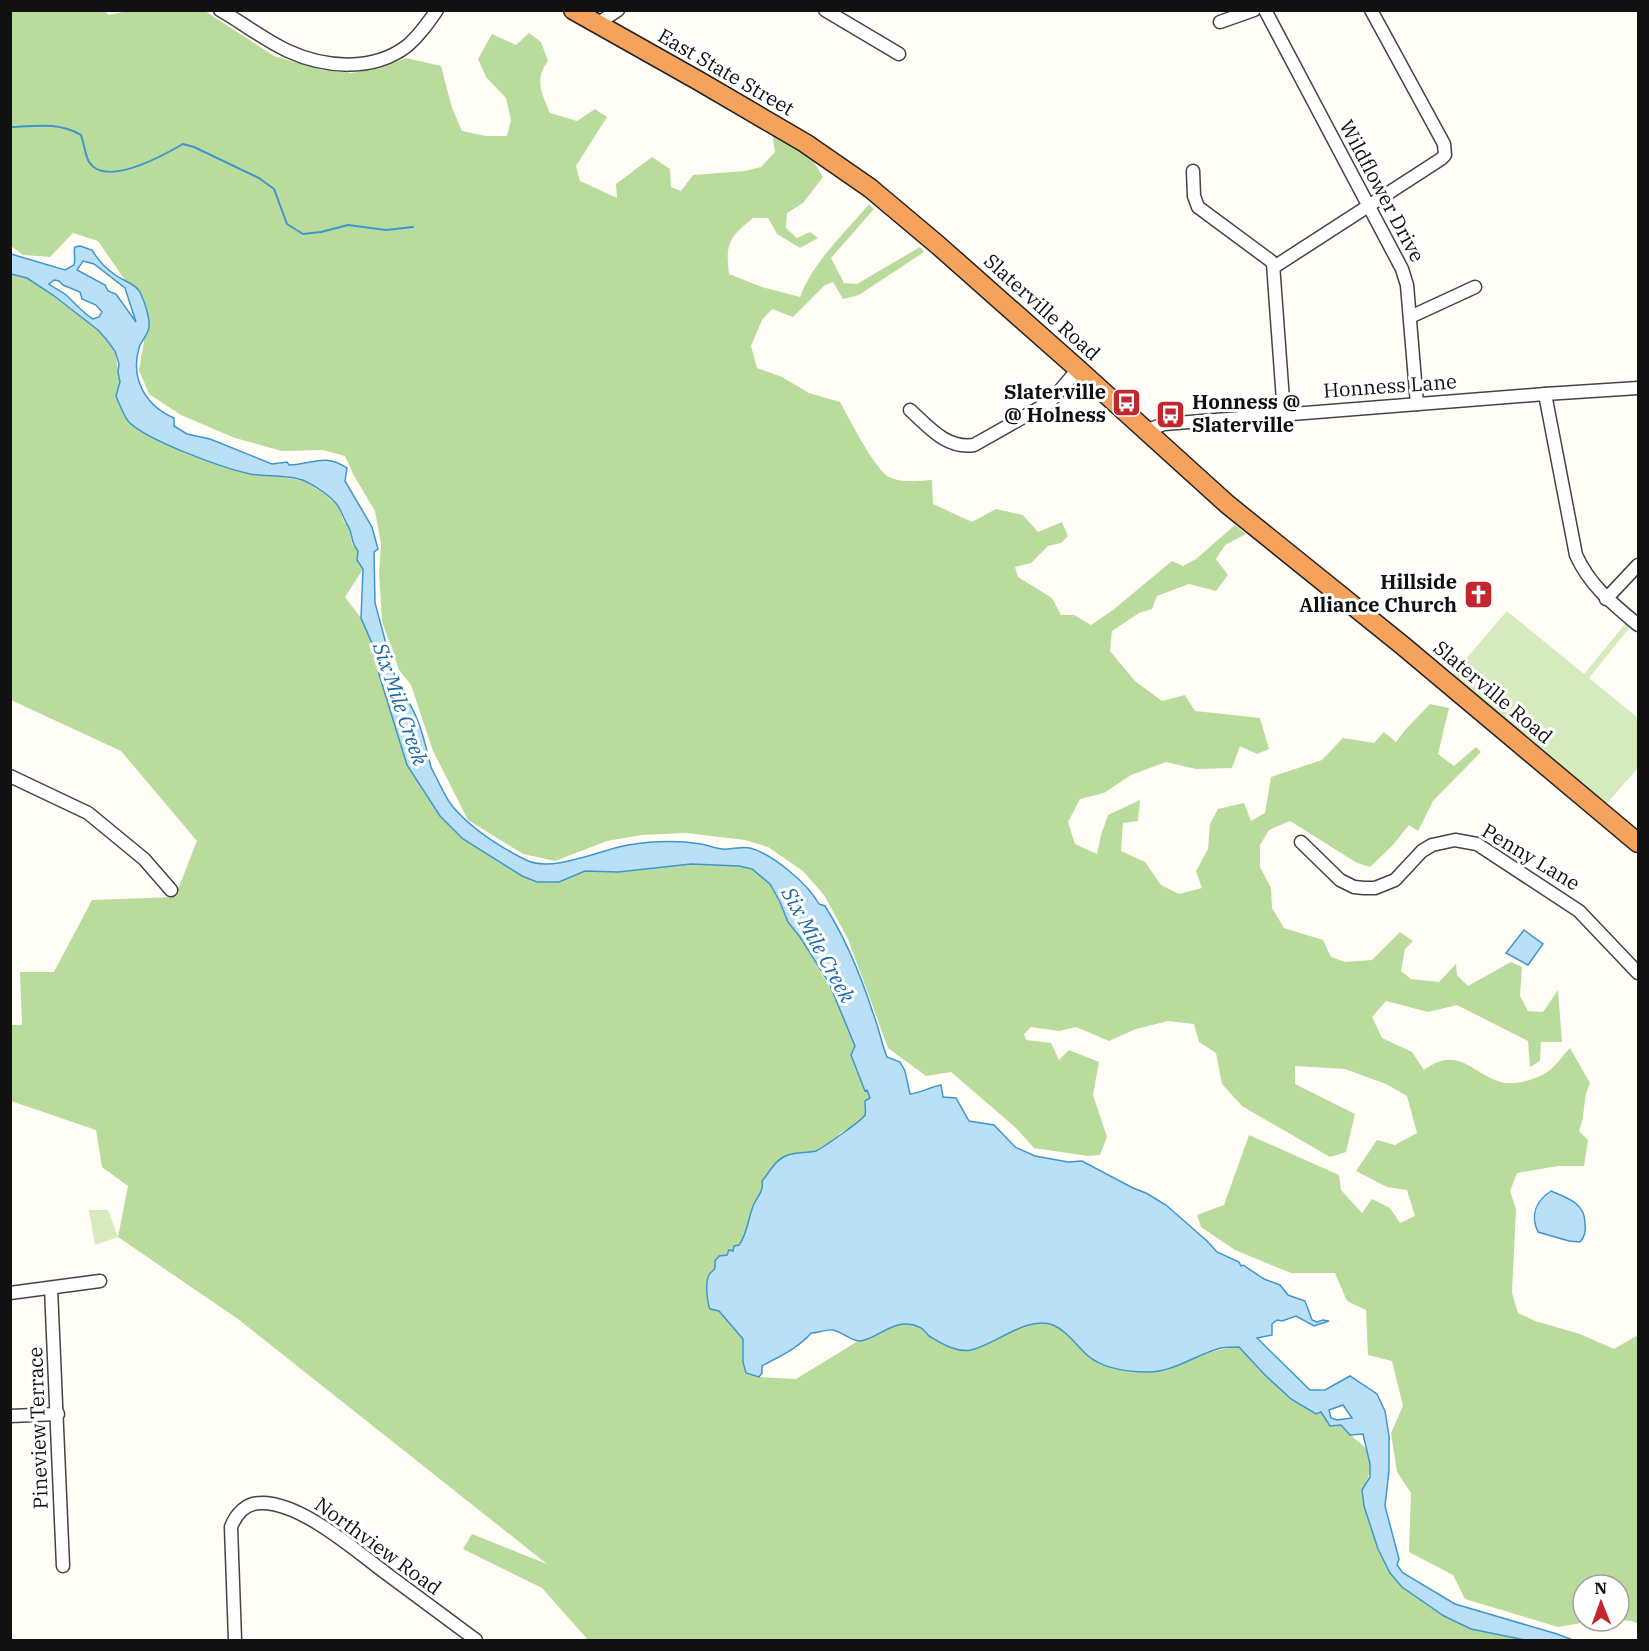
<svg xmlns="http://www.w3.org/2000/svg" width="1649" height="1651" font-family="'IBM Plex Serif',serif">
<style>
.green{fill:#d5ebbd}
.forest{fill:#b9dc9c}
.water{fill:#b9e0f7;stroke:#3f96cf;stroke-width:1.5;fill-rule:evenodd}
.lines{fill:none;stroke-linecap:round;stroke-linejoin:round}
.stream{stroke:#3f96cf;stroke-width:2}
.minor-casing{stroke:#444;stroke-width:15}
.highway-casing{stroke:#222;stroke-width:21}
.minor{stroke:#fff;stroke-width:12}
.highway{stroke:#f5a25d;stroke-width:18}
.labels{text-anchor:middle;stroke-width:6;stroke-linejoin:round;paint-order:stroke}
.street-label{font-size:20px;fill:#111;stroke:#fff}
.poi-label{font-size:20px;font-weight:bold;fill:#111;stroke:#fff;text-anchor:end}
.water-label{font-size:21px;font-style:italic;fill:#1768a6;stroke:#fff}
</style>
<rect width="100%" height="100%" fill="#fffdf5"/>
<!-- green -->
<g class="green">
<polygon points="1507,611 1584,674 1626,623 1630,627 1589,678 1638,718 1638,768 1606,804 1451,676"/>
<polygon points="89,1210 108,1210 118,1237 95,1245"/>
</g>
<!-- forest -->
<g class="forest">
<path d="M103,10L109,15L127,11H205L274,56L322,70L351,73L381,68L406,58L441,66L452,108L462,131L486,136H507L511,120L506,98L486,77L478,59L492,34L516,45L529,33L541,42L548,61C534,79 542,94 550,113L577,121L595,109L607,117L576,166L580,181L617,198L616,184L652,157L670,169L671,187L681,191L693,175L745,171L761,167L775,152L772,133L811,157L823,177L803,203L787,213L786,228L797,238L810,232L818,238L800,248L777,234L768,218H753C730,237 725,242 729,274L762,287L800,297C813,262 845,233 869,204L874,209L831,258L844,283L857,284L920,247L924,252L859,295L843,299L833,282L825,285L793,317L772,309L762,320L751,346L757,368L782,377L809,393L840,402C849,418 875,470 889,477C901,483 919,481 932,480L933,504L972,522L996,509L1023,515L1038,532L1062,522L1068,536L1061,543L1048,546L1031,563L1015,567L1018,577L1052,598L1061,615H1074L1091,625L1113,610L1172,561L1183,566L1196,559L1235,525L1246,534L1225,545L1216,559L1228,575L1216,591L1189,584L1157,596L1152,609L1139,613L1112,631L1110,651L1135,681L1162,701L1185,695L1195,711L1260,718L1269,749L1257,754L1240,746L1232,768L1196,769L1166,762L1131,775L1104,793L1080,799L1068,822L1075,844L1097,854L1101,835L1108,815L1140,800L1138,821L1123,823L1121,851L1145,862L1161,885L1179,894L1202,888L1196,871L1208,849L1210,824L1218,809L1244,803L1251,821L1265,813L1271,777L1322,760L1343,738L1374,743L1384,732L1396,742L1406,729L1430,704L1449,708L1438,754L1454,766L1476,747L1481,752L1433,801L1418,831L1409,825L1392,846L1370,867L1357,863L1290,821L1269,830L1260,845V867L1271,888L1272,908L1284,928L1323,940L1331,957L1345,962L1372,960L1400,932L1413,941L1405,949L1401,971L1411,979L1439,982L1456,964L1457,975L1468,986L1511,962L1522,967L1520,996L1528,1011L1543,1012L1558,990L1562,1042H1541L1540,1061L1530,1067L1528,1041L1457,1005L1428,1012L1386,1001L1372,1017L1382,1038L1412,1052L1424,1070C1455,1047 1468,1068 1495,1080C1510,1087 1531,1081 1544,1074C1554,1069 1562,1056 1570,1048L1590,1083C1582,1099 1586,1115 1579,1131L1588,1140L1584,1166H1558L1517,1173L1510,1191L1516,1209L1512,1293L1518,1313L1535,1321L1580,1334L1614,1349L1638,1335V1624L1632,1621L1619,1620V1585H1583V1621H1592L1558,1627L1465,1599L1453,1575L1409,1552L1411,1493L1397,1472L1391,1433L1403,1406L1392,1361L1368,1355L1366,1310L1347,1301L1335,1273H1291L1235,1250L1201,1227L1197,1215L1224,1205L1249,1135L1339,1175L1341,1190L1362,1213L1372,1199L1390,1208L1400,1223L1415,1216L1407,1190L1387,1187L1356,1171L1377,1140L1395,1145L1417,1133L1407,1096L1386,1084L1345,1069L1295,1066V1084L1355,1114L1346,1152L1330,1157L1242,1106L1222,1084L1216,1053L1199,1042L1194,1024L1168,1021L1136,1029L1109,1041L1076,1027L1059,1031L1031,1027L1024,1034L1026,1040L1051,1043L1059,1060L1069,1050L1099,1062L1093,1095L1107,1137L1100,1155L1088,1156L1034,1148L1016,1128L951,1072L926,1076L888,1048L848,939L824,895L803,871L768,847L745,840L686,833L642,835L607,841L555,861L523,854L468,820L433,751L411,685L399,670L382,621L379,573L381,544L375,511L353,474L345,456L323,450L282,451L235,438L181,415L149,394L139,370L144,341L140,302L98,241L73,233L50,257L23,255L11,246L10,11Z"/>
<path d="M11,274L27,278L53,295L98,330L106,339L115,351L120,382L146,434L191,455L208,459L223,467L304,481L324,494L338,506L344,522L349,527L352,544L358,551L359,564L363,569L345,597L361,618L378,657L379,674L407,765L425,794L463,839L522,876L585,871L618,872L691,864L739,866L752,869L770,884L780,902L788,922L800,937L836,998L855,1046L852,1055L865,1090H867L870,1098L866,1114L862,1121L840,1133L833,1142L817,1151L786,1155L762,1181L763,1187L753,1205L745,1237L733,1251L715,1261V1268C714,1270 710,1272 709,1275C705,1282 707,1302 710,1309L719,1311L743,1339V1362L746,1373L759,1377L796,1379L858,1341L868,1338L886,1328L904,1324L919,1326L927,1335L972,1350C993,1340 1016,1326 1040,1323C1060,1321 1074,1343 1087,1355C1098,1365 1115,1370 1129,1371C1169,1375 1201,1349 1239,1347L1265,1375L1321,1412L1325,1419C1340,1425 1341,1425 1352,1436C1356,1441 1363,1444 1366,1449C1375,1462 1369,1478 1362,1490L1402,1587L1444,1616L1471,1629L1525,1640H588L542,1588L463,1549L472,1534L547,1564L238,1319L118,1237L128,1186L102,1167L96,1130L11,1101V1025H22L20,972H54L92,900L175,897L197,841L121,751L11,700Z"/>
</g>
<!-- water -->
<g class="water">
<path d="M80,246L92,250C98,260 105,268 114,274C122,281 134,282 140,292C144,301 150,317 149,327C148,335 141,341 139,348C130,379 146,406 174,418V426L187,434L210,439L272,464L287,462L289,465C314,464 324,453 347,468L345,481L372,527L378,549L374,552L375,603L398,688C418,709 424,739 431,767C433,772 437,778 439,783C443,791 447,800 453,807C472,829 500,847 526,860C552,873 600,850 628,845C653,841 676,840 701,844C708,845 716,849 723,849C731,850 741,846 750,848C773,854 808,884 819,904L825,906C846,939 861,976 873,1013C879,1028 881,1042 887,1057L900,1062L905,1071L910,1094C921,1093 929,1087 941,1085L943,1097L956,1098L969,1121L994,1125L1015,1147L1035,1156L1068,1162L1082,1161L1133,1188L1146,1193L1166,1205L1207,1241L1217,1252L1239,1262L1241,1266L1243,1265L1264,1279L1280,1285L1288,1295L1305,1301L1312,1320L1317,1322L1323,1320L1329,1321L1314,1326L1296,1316L1282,1321L1277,1320L1272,1324V1335L1257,1338L1310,1390H1325L1350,1376L1377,1394L1385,1411L1389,1436V1470L1385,1506L1399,1559L1397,1565L1403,1573L1455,1604L1557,1634L1573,1640H1525L1471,1629L1444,1616L1402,1587L1390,1573L1378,1549L1364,1506L1362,1490L1370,1477V1464L1363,1434L1350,1435L1341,1425L1330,1426L1321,1412L1316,1414L1291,1399L1265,1375L1239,1347C1234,1347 1227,1347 1221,1348C1197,1354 1174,1372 1148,1372C1128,1372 1103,1369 1087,1355C1076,1345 1067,1331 1053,1325C1027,1315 995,1345 971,1350C956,1353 941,1343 929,1336C926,1333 923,1328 919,1327C896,1315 874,1342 859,1341C850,1340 842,1332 833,1330C827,1329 817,1333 811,1333C799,1348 778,1357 762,1366V1373L759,1377L746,1373L743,1362V1339L719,1311L710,1309C707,1302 705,1282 709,1275C710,1272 714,1271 715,1268V1261L719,1256L727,1255L729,1250L733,1251L734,1246L739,1245C748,1233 748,1217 754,1204C758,1196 764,1190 762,1181C770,1172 775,1159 788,1155C796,1152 807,1153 816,1151C821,1149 864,1119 865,1115C866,1111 865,1106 865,1101L870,1098L867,1090L865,1091L851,1055L855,1046L829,983L800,937L788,922L780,902L770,884L752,869L739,866L691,864L618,872L585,871L559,882H537L522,876L463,839L440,816L407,765L379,674L378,657L361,618L363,569L357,560L358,551C349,540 354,535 348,526C344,520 342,512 338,506C331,496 315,486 305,481C289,474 267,477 250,474C223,468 145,440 128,421C123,414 119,403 116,396L120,382L118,372L119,364L115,351L106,339L98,330L53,295L27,278L11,274V254L65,270L74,265C76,258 73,252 75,247ZM83,261L94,264L125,288L136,322L116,294L108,291L105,285L77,270ZM54,280L59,281L63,285L80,292L82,299L96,305L102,312L99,317L93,319C83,313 75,303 66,295C62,291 55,289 49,284ZM1343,1405L1352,1418L1337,1420L1331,1418L1329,1410Z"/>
<polygon points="1524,930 1543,944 1528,965 1506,953"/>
<path d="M1551,1191C1567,1198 1585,1203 1585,1223C1586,1231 1585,1237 1580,1242L1569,1241L1538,1232C1530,1215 1536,1201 1551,1191Z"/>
</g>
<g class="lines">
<!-- stream -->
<path class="stream" d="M10,127C35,126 59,122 81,135C84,143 85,155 89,162C106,188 164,155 183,144L194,147L259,178L274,189L287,224L303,234L321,232L348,225L386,230L413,227"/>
<defs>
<g id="minor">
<path d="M220,10C243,23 264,40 288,51C325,68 373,72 407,46C419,36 428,23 437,10"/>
<polyline points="825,10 899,54"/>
<polyline points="1265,10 1402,269 1407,285 1417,404"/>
<polyline points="1220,22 1254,10"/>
<polyline points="597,24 618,10"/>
<polyline points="1193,171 1194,196 1198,207 1271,261 1273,264 1284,414"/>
<polyline points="1274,267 1441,159 1445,155 1444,144 1371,10"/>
<polyline points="1410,317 1475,287"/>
<path d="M1545,394L1576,555C1590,586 1613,604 1638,625"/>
<path d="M910,410C929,427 946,449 974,445L1050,402L1078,369"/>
<polyline points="1145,431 1164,424 1545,394 1638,388"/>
<polyline points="1606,599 1638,565"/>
<polyline points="10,776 88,813 144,859 171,890"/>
<polyline points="1301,842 1340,880 1354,887 1364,888 1375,888 1395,880 1422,851 1432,845 1455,840 1477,844 1579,911 1638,973"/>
<polyline points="51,1288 63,1566"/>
<polyline points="10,1293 100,1281"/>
<polyline points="10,1416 58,1414"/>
<path d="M235,1640L231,1527C236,1514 246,1503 261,1503C301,1502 356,1551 387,1574C417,1596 446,1618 476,1640"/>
</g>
<polyline id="highway" points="573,10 699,81 805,143 870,188 939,246 1078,369 1227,504 1402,645 1638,843"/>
</defs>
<!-- minor casing -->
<use href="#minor" class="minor-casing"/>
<!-- highway casing -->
<use href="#highway" class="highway-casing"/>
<!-- minor -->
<use href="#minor" class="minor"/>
<!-- highway -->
<use href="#highway" class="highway"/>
</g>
<!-- icons -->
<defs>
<symbol id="bus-square" viewBox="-11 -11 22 22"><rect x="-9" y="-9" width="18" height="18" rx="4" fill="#c4262e" stroke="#fff"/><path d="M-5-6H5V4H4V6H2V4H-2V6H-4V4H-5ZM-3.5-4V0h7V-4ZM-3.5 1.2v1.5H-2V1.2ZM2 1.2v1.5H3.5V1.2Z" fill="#fff"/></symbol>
<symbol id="church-square" viewBox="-11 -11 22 22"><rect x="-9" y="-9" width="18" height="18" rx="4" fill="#c4262e" stroke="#fff"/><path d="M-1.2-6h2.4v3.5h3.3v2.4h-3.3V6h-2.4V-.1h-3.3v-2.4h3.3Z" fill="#fff"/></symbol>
</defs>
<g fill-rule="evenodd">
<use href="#bus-square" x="1110" y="386" width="33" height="33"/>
<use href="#bus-square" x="1154" y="398" width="33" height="33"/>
<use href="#church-square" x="1462" y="578" width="33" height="33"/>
</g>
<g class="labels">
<!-- street labels -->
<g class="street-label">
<text transform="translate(726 72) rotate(30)" y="7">East State Street</text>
<text transform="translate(1382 191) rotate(62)" y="7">Wildflower Drive</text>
<text transform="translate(1042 307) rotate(42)" y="7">Slaterville Road</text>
<text transform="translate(1390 386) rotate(-4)" y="7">Honness Lane</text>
<text transform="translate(1493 692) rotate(40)" y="7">Slaterville Road</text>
<text transform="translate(1531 857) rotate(31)" y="7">Penny Lane</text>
<text transform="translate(38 1428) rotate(-92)" y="7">Pineview Terrace</text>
<text transform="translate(378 1546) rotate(36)" y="7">Northview Road</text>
</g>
<!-- poi labels -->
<g class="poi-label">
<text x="1106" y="399">Slaterville<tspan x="1106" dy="23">@ Holness</tspan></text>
<text x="1192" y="409" text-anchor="start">Honness @<tspan x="1192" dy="23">Slaterville</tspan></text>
<text x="1457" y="589">Hillside<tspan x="1457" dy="23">Alliance Church</tspan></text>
</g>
<!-- water labels -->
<g class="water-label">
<text transform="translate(400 704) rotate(71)" y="7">Six Mile Creek</text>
<text transform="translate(818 945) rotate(61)" y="7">Six Mile Creek</text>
</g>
</g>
<!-- border -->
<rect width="1649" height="1651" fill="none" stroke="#111111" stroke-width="24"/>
<!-- north arrow -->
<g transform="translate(1601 1603) rotate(359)"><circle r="28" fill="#ffffff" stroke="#a0a0a0" stroke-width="1.5"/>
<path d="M0-4.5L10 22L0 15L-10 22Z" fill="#c4262e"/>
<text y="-9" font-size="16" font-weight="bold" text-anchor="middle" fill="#111111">N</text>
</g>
</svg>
